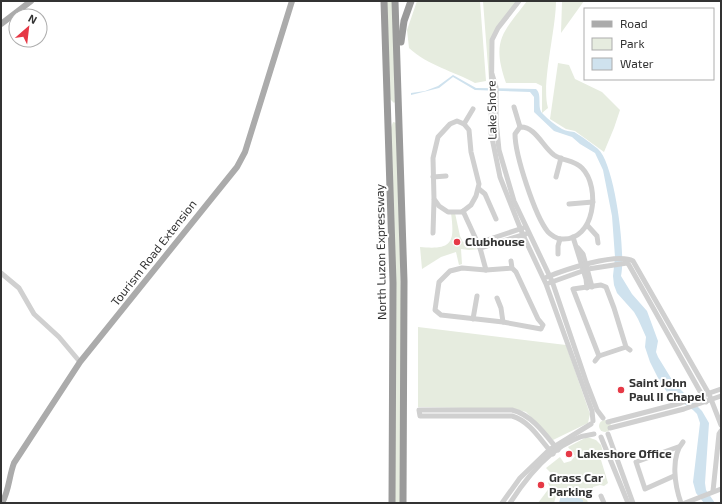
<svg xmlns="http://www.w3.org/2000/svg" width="722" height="504" font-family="'Exo 2',sans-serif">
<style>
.green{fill:#e6ecdf}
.water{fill:#cfe2ee}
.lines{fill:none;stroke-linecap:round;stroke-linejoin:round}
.minor{stroke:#d0d0d0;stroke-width:5}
.major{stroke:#ababab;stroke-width:6}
.highway{stroke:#9a9a9a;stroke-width:7}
.poi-dot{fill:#e63946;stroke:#fff;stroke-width:1.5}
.labels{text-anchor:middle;stroke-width:4;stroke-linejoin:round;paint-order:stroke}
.street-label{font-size:12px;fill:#333;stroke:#fff}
.poi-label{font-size:12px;font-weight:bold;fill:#333;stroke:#fff;text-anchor:start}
</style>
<rect width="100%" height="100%" fill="#fff"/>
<!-- green -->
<g class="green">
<polygon points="386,1 393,1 395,102 394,103 390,99"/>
<path d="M417,1H480L486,81L475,83C453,71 429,66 409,48L407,30Z"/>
<polygon points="483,1 517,1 493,34 492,80 489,80"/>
<path d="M527,1H556C556,30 541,84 548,108L542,113V86L536,83H506C491,40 503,33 527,1Z"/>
<polygon points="562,1 584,1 561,33 562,2"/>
<polygon points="558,63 569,65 575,79 602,92 620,110 614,128 604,152 575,131 566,129 550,119"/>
<polygon points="393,122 397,123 402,347 401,503 394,503 391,128"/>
<path d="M451,213H455L460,236L463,242L477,238V240L471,241L472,248L481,249L469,250L461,249L462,264L459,265L456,252L441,257L422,269L420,247C452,250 455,243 451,213Z"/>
<polygon points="418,327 566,345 590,414 588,423 553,440 526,412 515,409 418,407"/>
<circle cx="605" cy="426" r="6"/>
<polygon points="587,437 596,440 601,445 603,452 601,460 608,483 604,486 600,485 593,487 593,491 585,493 588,503 581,503 559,493 556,496 554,503 538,503 550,487 548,483 553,475 546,468 560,457 564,463 571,461 575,456 568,447"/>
</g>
<!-- water -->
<g class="water">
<path d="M453,75L476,88L536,89C543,95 536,108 543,114C548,119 555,125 562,129C566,131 569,131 574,132C577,133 595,146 598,149C615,164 626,254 621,276L632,294L647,311L658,341L656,352L658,357L674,383L702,411L709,423L705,483L706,490L715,503H704L696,493L693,482L700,423L697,414L693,410L667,392L660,382L650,362L645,347L646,337L638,319L634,312L617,293L614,285L613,276L615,257L612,216L603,170L595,153L580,144L572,137L554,131L534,112V97L530,92L475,90L453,77L439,88L411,95V93L425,91L438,86Z"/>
<path d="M564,493C570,495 576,497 583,500V503H559L561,495Z"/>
</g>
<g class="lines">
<!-- minor -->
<g class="minor">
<polyline points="519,1 498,28 492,40 491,133 500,177 523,235 546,284 592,411 593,421"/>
<polyline points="492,74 496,87 496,120 499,150 514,201 552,281 587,384 597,410 603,418"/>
<polyline points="514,107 520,127"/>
<polygon points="457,121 464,124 469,130 471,152 479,184 476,196 471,205 462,212 448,212 439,206 434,199 433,158 438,137 450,124"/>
<polyline points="464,124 473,109"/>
<path d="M520,127C535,126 543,147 554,155C563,161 574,160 582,168C601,187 595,242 561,239C557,239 551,235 548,232C535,216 515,155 515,134Z"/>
<polyline points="433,177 446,176"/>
<polyline points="556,177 561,158"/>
<polyline points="479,189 485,194 496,219"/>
<polyline points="569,204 593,202"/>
<polyline points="463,211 480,248 486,270"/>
<polyline points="587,225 597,236 598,243"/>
<polyline points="433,233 434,200"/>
<polyline points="573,237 586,279 587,288"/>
<polyline points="478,243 523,228"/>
<polyline points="480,248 526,234"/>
<polyline points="578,248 583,254 592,287"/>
<polyline points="558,254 558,246 560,239"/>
<polyline points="511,261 512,268 516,272 538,319 543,325 541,329 503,322 441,315 435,310 439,282 450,271 462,268 486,270 512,268"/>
<polyline points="1,273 19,288 34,314 59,337 80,362"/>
<path d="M547,277C564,270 617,252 633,261L709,394L721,425"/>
<polyline points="549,283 588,269 627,263 629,265 706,402"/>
<polyline points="497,298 501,308 503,322"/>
<polyline points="473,319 477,296"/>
<polyline points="626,347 599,356 573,289 601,285 606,287 614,308 626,347 630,350"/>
<polyline points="595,361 599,356"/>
<polyline points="608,422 681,403 721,389"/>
<polyline points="610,428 684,409 721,396"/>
<polyline points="608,434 633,503"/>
<polyline points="601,437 628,503"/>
<path d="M553,454C541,441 530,421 512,416H420L419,410H512C532,415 545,434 558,450"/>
<polyline points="674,476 645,489 636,462 678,447"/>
<polyline points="713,491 719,434 721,431"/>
<polyline points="601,496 604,503"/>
<polyline points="502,503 520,478 549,450 591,424"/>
<path d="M510,503C528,475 558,438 594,434"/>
<path d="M681,503C675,486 670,457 683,442"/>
<polyline points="685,503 721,489"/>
</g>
<!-- major -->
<g class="major">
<polyline points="1,24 31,1"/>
<path d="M2,503C9,491 9,476 14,463L80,362L237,167L245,152L292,1"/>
</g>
<!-- highway -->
<g class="highway">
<polyline points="384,1 393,283 392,503"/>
<polyline points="395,1 404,281 403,503"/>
<polyline points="401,42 404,21 411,1"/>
</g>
</g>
<!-- markers -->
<g class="poi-dot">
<circle cx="457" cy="242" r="4"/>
<circle cx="621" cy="390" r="4"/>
<circle cx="569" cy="454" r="4"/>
<circle cx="541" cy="485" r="4"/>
</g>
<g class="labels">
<!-- street labels -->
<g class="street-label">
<text transform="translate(492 110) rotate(-91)" y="4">Lake Shore</text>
<text transform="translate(381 252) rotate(-91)" y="4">North Luzon Expressway</text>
<text transform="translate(154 253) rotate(-52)" y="4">Tourism Road Extension</text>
</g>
<!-- poi labels -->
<g class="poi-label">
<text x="465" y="246">Clubhouse</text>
<text x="629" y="387">Saint John<tspan x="629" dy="14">Paul II Chapel</tspan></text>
<text x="577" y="458">Lakeshore Office</text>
<text x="549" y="482">Grass Car<tspan x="549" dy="14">Parking</tspan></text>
</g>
</g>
<!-- border -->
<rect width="722" height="504" fill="none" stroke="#333333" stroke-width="4"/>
<!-- legend -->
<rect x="584" y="8" width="130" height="72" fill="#ffffff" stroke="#adadad"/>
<rect x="592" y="21" width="20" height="6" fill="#ababab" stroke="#adadad"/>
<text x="620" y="28" font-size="12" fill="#333333">Road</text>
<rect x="592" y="38" width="20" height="12" fill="#e6ecdf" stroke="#adadad"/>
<text x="620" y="48" font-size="12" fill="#333333">Park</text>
<rect x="592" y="58" width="20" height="12" fill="#cfe2ee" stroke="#adadad"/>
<text x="620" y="68" font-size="12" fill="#333333">Water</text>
<!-- north arrow -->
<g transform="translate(28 28) rotate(28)"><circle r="19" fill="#ffffff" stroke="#adadad"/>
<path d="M0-3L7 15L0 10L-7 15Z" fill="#e63946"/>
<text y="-6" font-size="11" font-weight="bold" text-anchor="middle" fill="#333333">N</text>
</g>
</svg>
